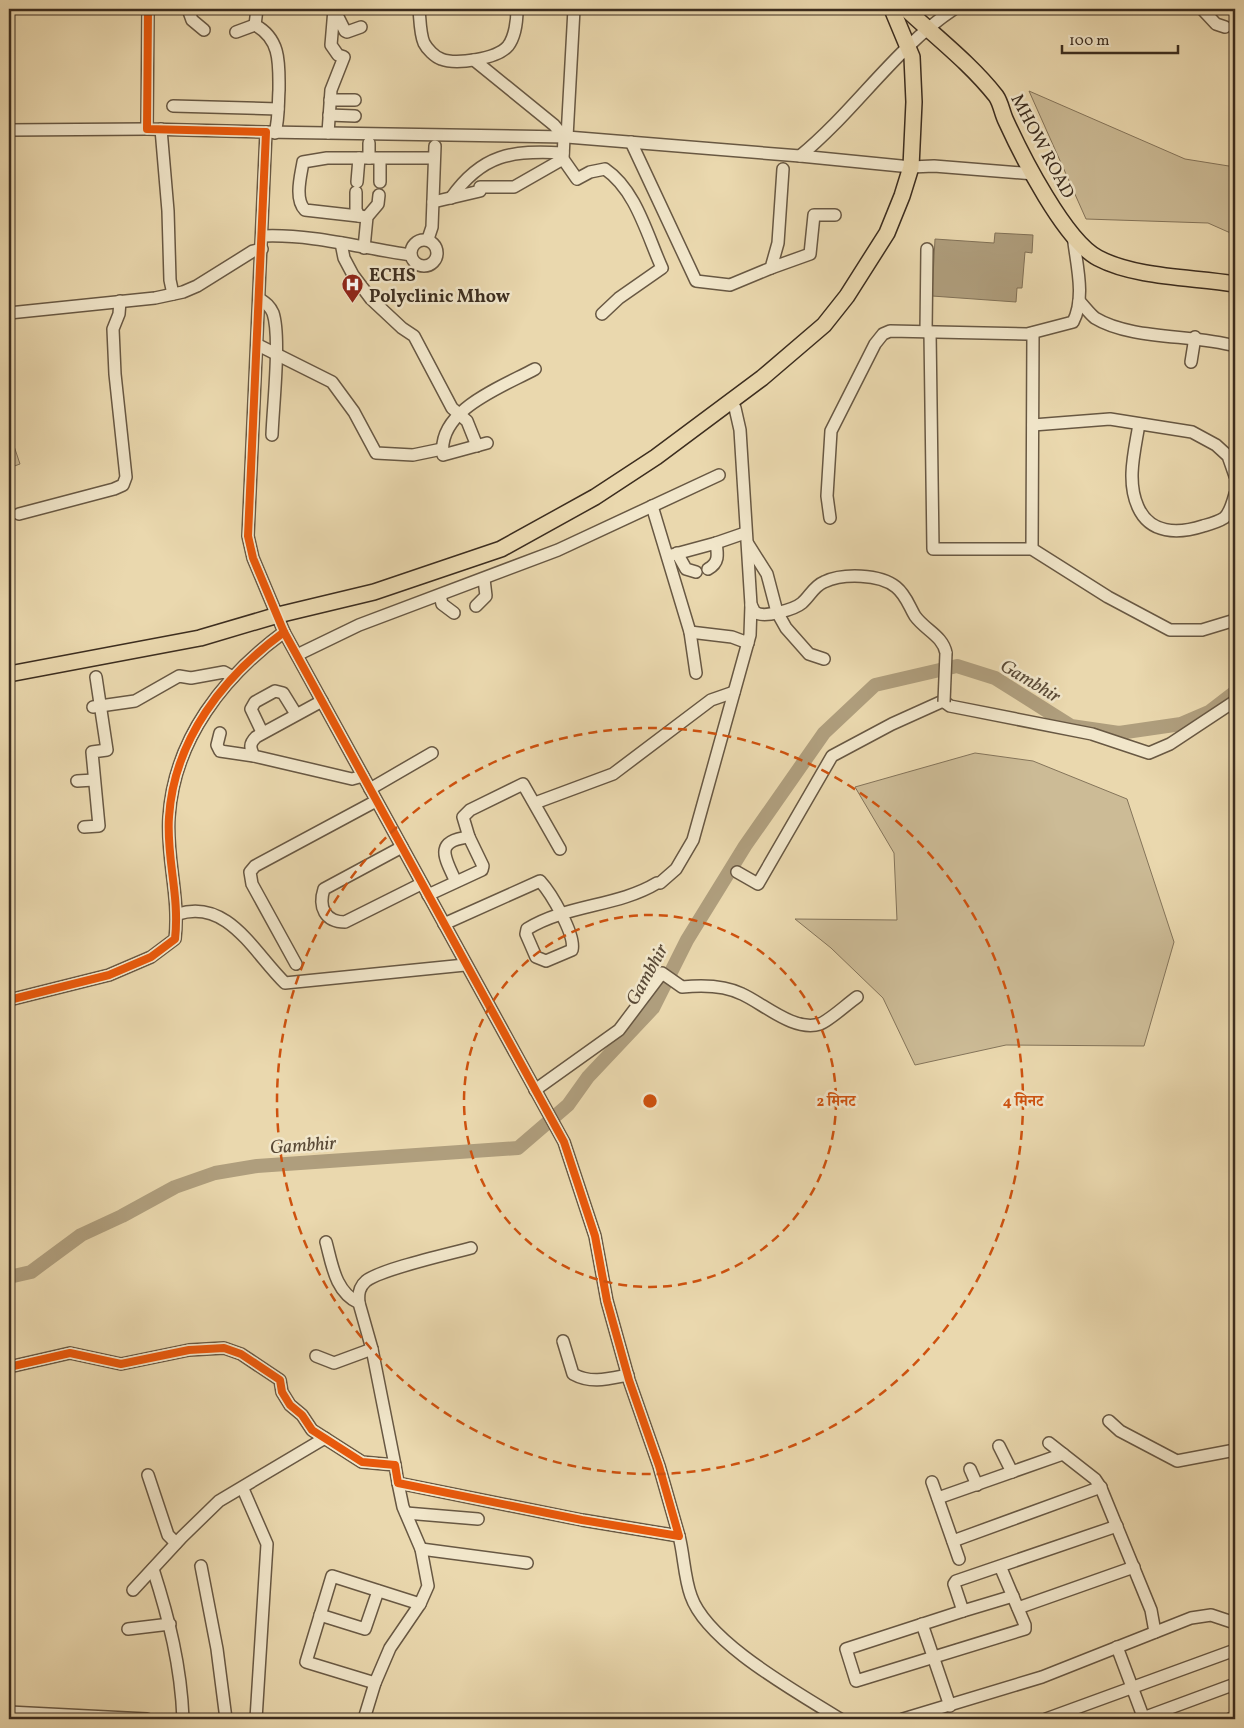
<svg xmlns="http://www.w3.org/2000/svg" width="1244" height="1728" font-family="Vollkorn,'Noto Serif Devanagari',serif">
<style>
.green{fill:#ccbb96;stroke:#84745a}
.water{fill:#af9e7d;stroke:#817157}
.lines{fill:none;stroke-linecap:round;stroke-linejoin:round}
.river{stroke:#af9e7d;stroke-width:14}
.minor-casing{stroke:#685843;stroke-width:14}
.major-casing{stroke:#3c2d1f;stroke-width:18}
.minor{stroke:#f1e6ca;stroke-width:11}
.major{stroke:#ead8ae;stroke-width:15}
.minor-bridge-casing{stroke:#685843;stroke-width:14;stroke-linecap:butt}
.minor-bridge{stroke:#f1e6ca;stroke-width:11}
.cycleway-casing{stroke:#f1e6ca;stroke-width:11}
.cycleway{stroke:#e8590c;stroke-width:8}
.ring{fill:none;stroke:#ce520f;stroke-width:2.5;stroke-dasharray:9 6}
.labels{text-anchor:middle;stroke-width:5;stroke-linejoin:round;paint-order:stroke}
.street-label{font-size:18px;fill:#3c2d1f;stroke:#f1e6ca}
.poi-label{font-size:18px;font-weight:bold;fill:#3c2d1f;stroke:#f1e6ca;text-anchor:start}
.water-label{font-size:19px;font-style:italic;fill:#594936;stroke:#f1e6ca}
.centre{fill:#ce520f;stroke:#f1e6ca;stroke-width:2.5}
.ring-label{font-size:15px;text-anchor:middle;font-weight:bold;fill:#ce520f;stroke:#f1e6ca;stroke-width:5;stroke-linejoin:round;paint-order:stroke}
</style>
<rect width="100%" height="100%" fill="#ead8ae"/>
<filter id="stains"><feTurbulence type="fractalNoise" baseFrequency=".004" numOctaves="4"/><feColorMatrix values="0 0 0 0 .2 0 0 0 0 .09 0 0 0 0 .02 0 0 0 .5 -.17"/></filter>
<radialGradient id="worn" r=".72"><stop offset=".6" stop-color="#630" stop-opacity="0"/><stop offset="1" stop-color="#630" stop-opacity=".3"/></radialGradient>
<!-- green -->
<g class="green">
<polygon points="1029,91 1185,159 1235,167 1235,235 1208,223 1086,219"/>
<polygon points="9,431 20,464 9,468"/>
<polygon points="975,753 1033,761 1127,799 1174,942 1144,1046 1006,1045 915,1065 883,998 831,948 795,919 897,920 894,853 855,787"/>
</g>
<!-- water -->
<polygon class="water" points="995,233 1033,235 1032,253 1025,252 1022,288 1017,288 1016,302 932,296 935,239 994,243"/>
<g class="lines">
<!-- river -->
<polyline class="river" points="9,1277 31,1272 81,1235 122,1216 175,1187 215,1173 257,1166 518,1148 568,1105 588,1077 653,1008 687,940 745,846 824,733 875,685 957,666 995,678 1071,726 1119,733 1181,724 1209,712 1235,692"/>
<defs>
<g id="minor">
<polyline points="188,9 192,20 204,30"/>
<path d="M257,9L255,25C281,39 279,64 279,90C278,105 279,118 275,133"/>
<path d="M419,9C420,19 420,34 424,43C427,49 435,57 441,59C456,65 497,59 508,46C515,37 517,20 517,9"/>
<polyline points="1202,9 1216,24 1225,27"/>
<polyline points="236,32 255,25"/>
<path d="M474,60L554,125L564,137L563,159L577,179L590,172L605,169C636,190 647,235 662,268L619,298L602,314"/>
<polyline points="330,100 355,100"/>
<polyline points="173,106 278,109"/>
<polyline points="329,115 355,116"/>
<polyline points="161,129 168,211 170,280 173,294"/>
<polyline points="9,130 147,129"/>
<polyline points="266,132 567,137 800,156 911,167 934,166 1034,174"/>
<polyline points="328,133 331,90 344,57 338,55 331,45 334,9 345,31 347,32 361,27"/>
<polyline points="567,137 574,9"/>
<polyline points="631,142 696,281 730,285 771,268 778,243 783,169"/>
<path d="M800,156C855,111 894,49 954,9"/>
<polyline points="369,158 369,143"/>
<polyline points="380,159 380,182"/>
<polyline points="357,182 359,158"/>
<polyline points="480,187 514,187 563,159"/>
<polyline points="356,192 356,210 359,216"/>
<path d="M451,198C482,154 512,150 563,153"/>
<polyline points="433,202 480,191"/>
<path d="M367,217L305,210C294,199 301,175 303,162L327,158H429"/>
<path d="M263,236C313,234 361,248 411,255"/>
<polyline points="428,239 432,227 435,146"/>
<circle cx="424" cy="253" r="13"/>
<polyline points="341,243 344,258 353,275 371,299 402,328 414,336 452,408 467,421 477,446"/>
<polyline points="364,248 367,217 378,204 379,195"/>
<polyline points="771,268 810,254 814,215 835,215"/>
<path d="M260,299C266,303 270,306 273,313C281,337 273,406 272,435"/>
<path d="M1079,301C1085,307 1089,313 1095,318C1131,340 1193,334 1235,346"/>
<polyline points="9,313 155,298 183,292 197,286 253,251 262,249"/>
<polyline points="926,332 927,249"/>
<polyline points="930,332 933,549 1032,549 1108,597 1170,630 1202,630 1235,620"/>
<polyline points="258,345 332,382 354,412 376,453 413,455 442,449"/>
<polyline points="1191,362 1195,337"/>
<path d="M1139,424C1135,450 1126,481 1138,507C1150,534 1178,534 1203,526C1210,524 1218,522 1224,518C1230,513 1233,501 1235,494"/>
<polyline points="1033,425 1110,419 1192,432 1216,445 1228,456 1235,476"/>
<path d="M487,443L443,455C437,410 502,387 535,369"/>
<polyline points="652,506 690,632 696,673"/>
<polyline points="19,514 114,489 123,485 126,477 115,374 113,329 119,314 120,301"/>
<path d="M830,518L827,496L831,431L875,344L883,334L890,331L1027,334L1073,322C1086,297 1076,263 1073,235"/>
<polyline points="716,543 745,533"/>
<polyline points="748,544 767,574 777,612 786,628 809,654 824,659"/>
<polyline points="1032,549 1033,333"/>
<polyline points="677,553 686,569 696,572"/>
<path d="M668,556L716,543C718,555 719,563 708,569"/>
<polyline points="440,595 442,604 454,613"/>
<path d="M751,605C753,607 753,610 755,612C763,619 795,609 802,603C810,596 814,586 824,582C843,573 880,574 896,587C906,595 909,606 915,616C925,630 943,636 946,653"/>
<polyline points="476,606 486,596 484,579"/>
<polyline points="690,632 732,637 748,643"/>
<polyline points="297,655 359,625 558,550 719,475"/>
<path d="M322,701L256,737C249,744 250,748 254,756L352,779L363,776"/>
<polyline points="93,707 135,701 179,676 191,678 224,672 233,677"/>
<polyline points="262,732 251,709 255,702 275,691 283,693 296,714"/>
<polyline points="220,733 217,745 220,751 254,756"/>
<polyline points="77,781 94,780"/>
<polyline points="370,789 432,753"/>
<polyline points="535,803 613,774 711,700 734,692"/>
<polyline points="84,827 99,826 92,752 107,750 96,677"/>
<polyline points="469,837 463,817 470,810 523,784 560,849"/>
<path d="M402,847L324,889C318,907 325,922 345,922L421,884"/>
<polyline points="737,872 758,884 832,756 892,724 943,701 950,706 1092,734 1149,753 1170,744 1235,701"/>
<polyline points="660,883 676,869 693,840 750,635 751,605 740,430 735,408 730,401"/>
<path d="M428,895L482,870L483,866L469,837C433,841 445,858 456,882"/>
<path d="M178,914C228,898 254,953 285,983L465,965"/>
<path d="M444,924L540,881C551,893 576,935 572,950L546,961L536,957L526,934L527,929C568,904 617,907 657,883"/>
<polyline points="296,964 252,884 250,872 255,866 376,801"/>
<path d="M9,1000L109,975L151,957L175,939C180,896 166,858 169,817C174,739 224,676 284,632L253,558L248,536L266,132L147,129L148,9"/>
<path d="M535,1090L619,1030L662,973L682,987C701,985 724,985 742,994C764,1004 794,1032 820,1024C830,1020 847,1004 857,997"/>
<path d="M326,1242C332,1264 335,1292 359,1303L372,1349L395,1465"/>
<path d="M359,1303C358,1294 359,1287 366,1281C381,1269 449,1254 471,1248"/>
<path d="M563,1341L573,1374C591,1384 608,1379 628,1375"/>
<polyline points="316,1356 334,1363 372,1349"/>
<polyline points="9,1367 70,1353 121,1364 189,1350 224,1348 241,1354 280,1380 282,1392 290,1405 302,1415 312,1430 362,1462 395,1465 398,1483 582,1520 679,1536 659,1466 629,1380 607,1301 595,1236 564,1142 284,632"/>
<polyline points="1109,1421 1120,1431 1177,1461 1235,1450"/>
<polyline points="1049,1443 1095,1479 1101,1488 1151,1610 1155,1632"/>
<polyline points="999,1446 1012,1472"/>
<polyline points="970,1469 977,1485"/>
<polyline points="148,1475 168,1535 176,1543"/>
<polyline points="932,1482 959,1559"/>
<polyline points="243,1489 267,1544 256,1719"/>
<polyline points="938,1498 1063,1454"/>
<polyline points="406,1513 478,1519"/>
<path d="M679,1536C684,1555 684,1577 691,1596C707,1643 799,1693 840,1719"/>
<polyline points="953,1541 1101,1487"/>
<polyline points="421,1549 527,1563"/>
<polyline points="201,1566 217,1649 226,1719"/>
<polyline points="1000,1566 1025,1625 1025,1629 856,1681 846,1649 963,1611 954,1584 956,1581 1117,1526"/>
<path d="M153,1569C169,1619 181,1666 183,1719"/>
<polyline points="133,1590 182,1537 219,1501 325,1438"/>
<polyline points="1018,1608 1134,1567"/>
<polyline points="963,1611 1013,1596"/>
<polyline points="320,1615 365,1629 378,1591"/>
<polyline points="922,1624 950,1706"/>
<polyline points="128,1629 170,1624"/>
<polyline points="1117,1647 1144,1719"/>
<polyline points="375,1683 306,1662 332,1576 420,1604"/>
<polyline points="9,1712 147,1719"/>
<polyline points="1143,1718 1235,1684"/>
<polyline points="364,1719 375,1683 390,1648 420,1604 428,1586 421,1549 403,1507 398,1483"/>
<polyline points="903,1719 1042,1677 1191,1618 1211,1615 1235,1623"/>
<polyline points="1046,1719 1235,1650"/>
<polyline points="1230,1719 1235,1717"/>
</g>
<g id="major">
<path d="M906,9C936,37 971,64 996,96C1001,103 1002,113 1006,121C1022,156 1065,241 1098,258C1136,278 1193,277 1235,284"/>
<polyline points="9,674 200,638 278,615 374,592 501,549 595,497 656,457 762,378 824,325 847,296 887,233 902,196 911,167 914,102 912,57 892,9"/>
</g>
</defs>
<!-- minor casing -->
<use href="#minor" class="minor-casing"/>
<!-- major casing -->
<use href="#major" class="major-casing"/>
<!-- minor -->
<use href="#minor" class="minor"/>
<!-- major -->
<use href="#major" class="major"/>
<defs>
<polyline id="minor-bridge" points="944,702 946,653"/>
</defs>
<!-- minor-bridge casing -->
<use href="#minor-bridge" class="minor-bridge-casing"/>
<!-- minor-bridge -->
<use href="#minor-bridge" class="minor-bridge"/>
<defs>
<g id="cycleway">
<path d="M9,1000L109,975L151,957L175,939C180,896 166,858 169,817C174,739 224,676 284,632L253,558L248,536L266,132L147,129L148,9"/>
<polyline points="9,1367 70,1353 121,1364 189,1350 224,1348 241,1354 280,1380 282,1392 290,1405 302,1415 312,1430 362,1462 395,1465 398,1483 582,1520 679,1536 659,1466 629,1380 607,1301 595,1236 564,1142 284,632"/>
</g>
</defs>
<!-- cycleway casing -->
<use href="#cycleway" class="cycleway-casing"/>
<!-- cycleway -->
<use href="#cycleway" class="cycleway"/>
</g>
<!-- distance rings -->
<g class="ring">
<circle cx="650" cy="1101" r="186"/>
<circle cx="650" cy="1101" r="373"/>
</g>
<!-- icons -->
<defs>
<symbol id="hospital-pin" viewBox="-11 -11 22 30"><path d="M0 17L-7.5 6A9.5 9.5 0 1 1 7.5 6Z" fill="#8f2418" stroke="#f1e6ca"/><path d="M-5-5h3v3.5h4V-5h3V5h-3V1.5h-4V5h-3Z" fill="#fff"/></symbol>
</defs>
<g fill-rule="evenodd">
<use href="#hospital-pin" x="340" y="272" width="25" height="34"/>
</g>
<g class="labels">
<!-- street labels -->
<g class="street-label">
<text transform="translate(1043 146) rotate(62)" y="6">MHOW ROAD</text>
</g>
<!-- poi labels -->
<g class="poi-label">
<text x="369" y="281">ECHS<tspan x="369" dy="21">Polyclinic Mhow</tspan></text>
</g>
<!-- water labels -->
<g class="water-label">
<text transform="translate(1031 680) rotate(31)" y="7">Gambhir</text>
<text transform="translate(646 974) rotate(-61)" y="7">Gambhir</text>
<text transform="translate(303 1144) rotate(-4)" y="7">Gambhir</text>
</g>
</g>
<circle cx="650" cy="1101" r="8" class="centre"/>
<g class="ring-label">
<text x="836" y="1106">2 मिनट</text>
<text x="1023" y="1106">4 मिनट</text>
</g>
<!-- margin -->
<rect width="1244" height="1728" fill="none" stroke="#ead8ae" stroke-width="30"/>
<rect x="10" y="10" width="1224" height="1708" fill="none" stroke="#3c2d1f" stroke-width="2.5"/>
<rect x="15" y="15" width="1214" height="1698" fill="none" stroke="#3c2d1f"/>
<!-- scale -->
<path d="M1062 45v8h116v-8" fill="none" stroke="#3c2d1f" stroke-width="2.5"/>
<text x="1069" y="45" font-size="15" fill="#3c2d1f" stroke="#f1e6ca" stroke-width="4" paint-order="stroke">100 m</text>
<rect width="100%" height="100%" filter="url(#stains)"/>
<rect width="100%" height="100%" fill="url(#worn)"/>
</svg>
